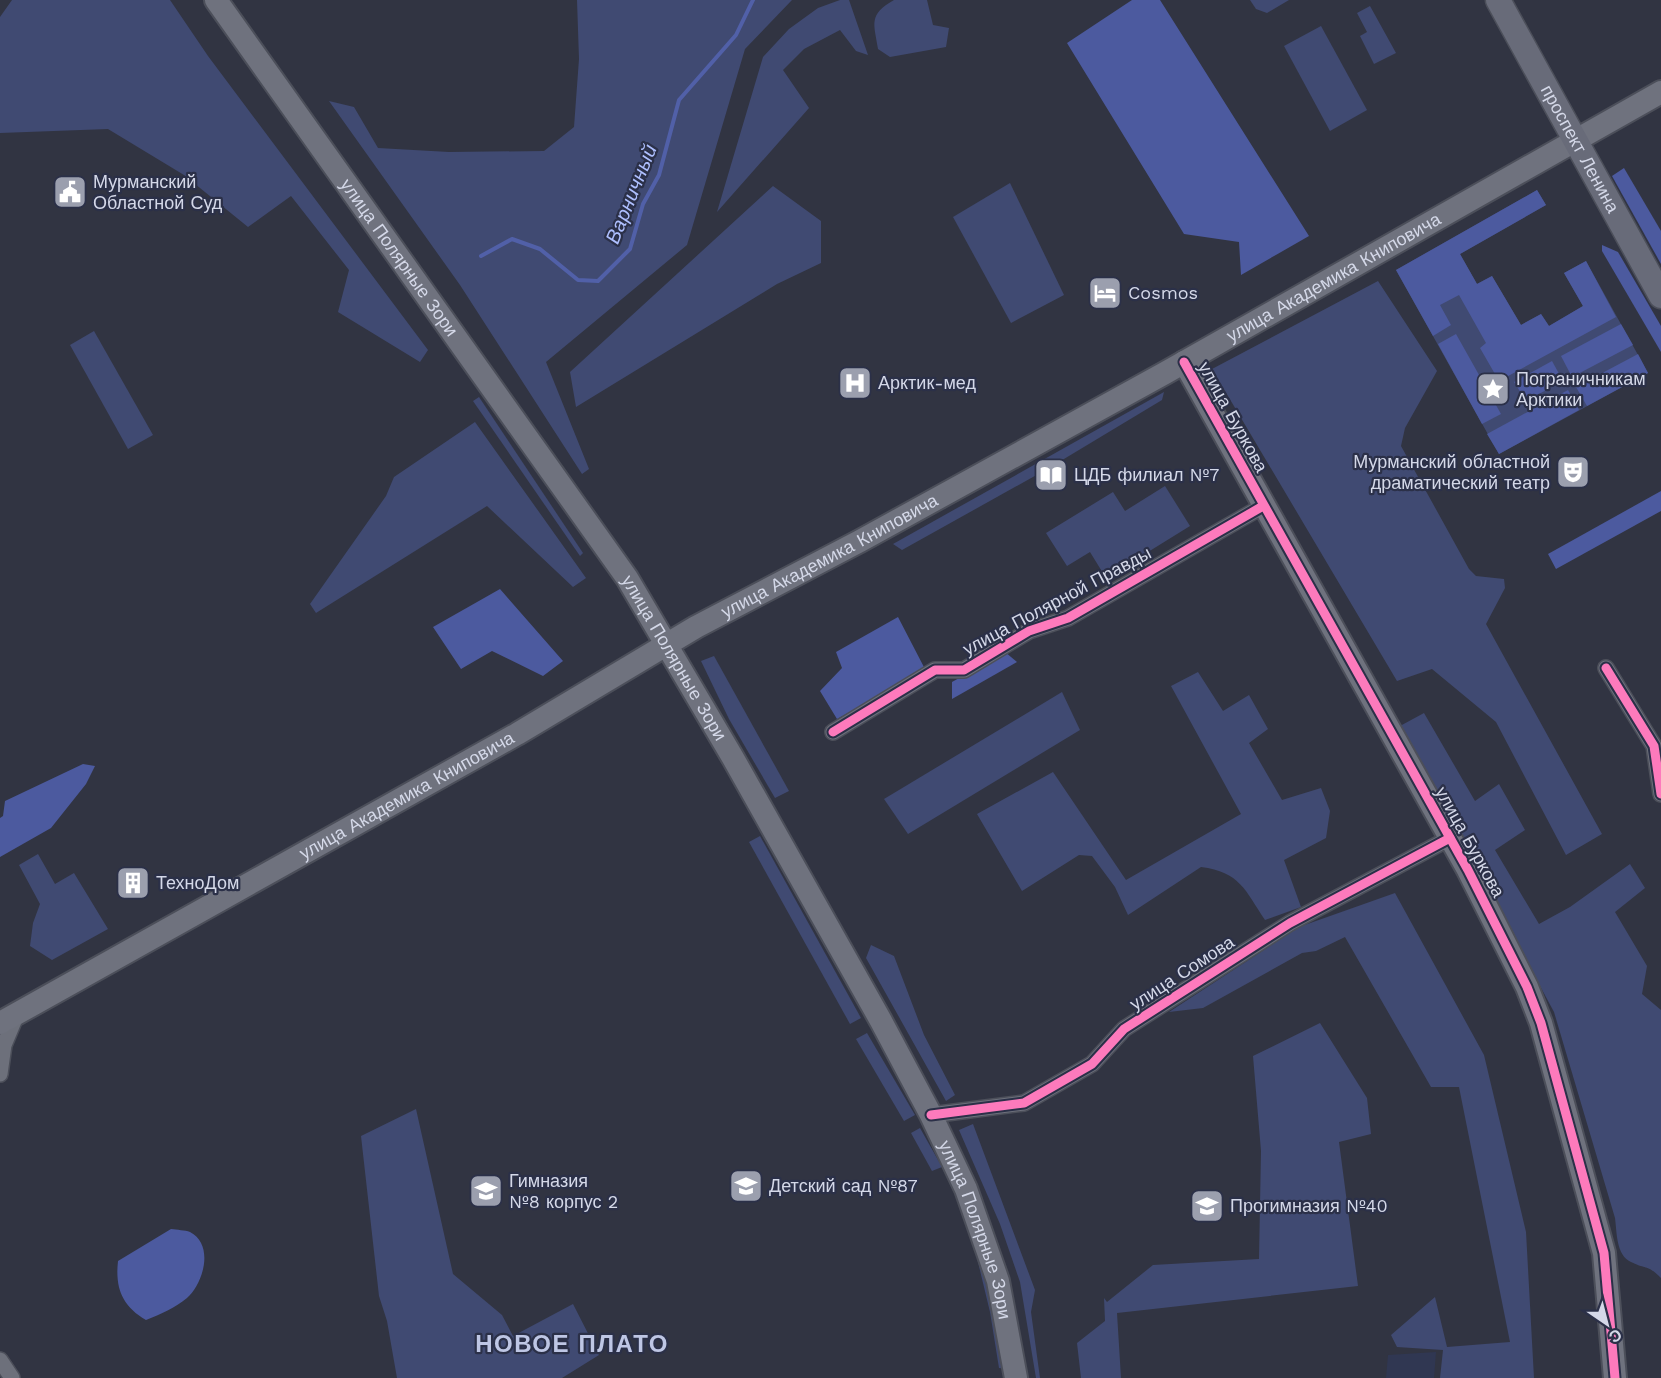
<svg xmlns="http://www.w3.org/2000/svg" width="1661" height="1378" font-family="'Work Sans',sans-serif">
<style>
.built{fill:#303752}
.green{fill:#404a72}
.forest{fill:#4c5a9f}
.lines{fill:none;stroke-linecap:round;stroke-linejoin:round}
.stream{stroke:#5160a8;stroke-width:4}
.street-casing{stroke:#4c4f5a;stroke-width:18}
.secondary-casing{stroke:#4c4f5a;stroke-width:26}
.primary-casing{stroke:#4c4f5a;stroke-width:27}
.street{stroke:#6d707b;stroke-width:15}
.secondary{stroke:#6f727e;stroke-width:22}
.primary{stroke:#686b79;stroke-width:24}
.cycleway-casing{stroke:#2b3048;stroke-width:13}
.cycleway{stroke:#fd7abc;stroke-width:9}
.labels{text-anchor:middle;stroke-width:4.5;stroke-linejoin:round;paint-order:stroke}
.street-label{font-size:18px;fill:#d4d8e8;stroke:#2b3048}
.poi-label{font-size:18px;fill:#d4d8e8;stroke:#2b3048;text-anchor:start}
.water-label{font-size:20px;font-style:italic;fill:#aebffe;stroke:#2b3048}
.district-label{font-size:24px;font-weight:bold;letter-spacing:1.5px;fill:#bec6e4;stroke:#2b3048}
</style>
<rect width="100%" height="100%" fill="#313442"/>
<!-- built -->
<polygon class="built" points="1436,1352 1434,1378 1386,1378 1388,1355"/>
<!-- green -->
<g class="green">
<polygon points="12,0 170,0 208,56 428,350 420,362 338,312 349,270 291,196 248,227 184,175 108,129 0,133 0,17"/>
<polygon points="577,0 792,0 745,49 687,245 546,362 589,469 582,474 460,285 329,101 354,107 378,148 449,152 544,151 574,127 579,59"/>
<polygon points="840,0 849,0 868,55 856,51 840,30 804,49 783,70 809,108 717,212 763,57 789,29 818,8"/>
<path d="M894,0H927L933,25L949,28L946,47L890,57L878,49C874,23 868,15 894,0Z"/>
<polygon points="1250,0 1289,0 1267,13 1256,9"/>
<polygon points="1370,6 1396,53 1374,64 1360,36 1367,32 1357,13"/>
<polygon points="1321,26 1367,110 1330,131 1284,46"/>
<polygon points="1010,183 1064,295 1011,323 953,217"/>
<polygon points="773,186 821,221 821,263 777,284 576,407 570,372"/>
<polygon points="1537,190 1546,205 1460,254 1477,284 1492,276 1521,325 1541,314 1549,326 1583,306 1564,273 1586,261 1648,373 1499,454 1396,270"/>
<polygon points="1378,281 1437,371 1405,428 1401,446 1469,569 1476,576 1504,579 1505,588 1486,624 1602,834 1566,855 1496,722 1432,669 1397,681 1212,369"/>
<polygon points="94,331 153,435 128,449 70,345"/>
<polygon points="1164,392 1162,400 1049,468 902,550 893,544"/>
<polygon points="479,397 583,553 580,556 473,401"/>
<polygon points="475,422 586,578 573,587 487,506 316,613 310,604 386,496 394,477"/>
<polygon points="1165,486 1190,526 1106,578 1090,552 1067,566 1046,533 1113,492 1125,511"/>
<polygon points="714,656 789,791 775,798 729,719 701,661"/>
<path d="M1198,672L1223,711L1249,695L1268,729L1249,743L1282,800L1321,788L1330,811L1326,838L1284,860L1301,907L1265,920C1245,890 1240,872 1201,867L1128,915L1115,887L1092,856L1079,855L1022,891L977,814L1053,772L1126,880L1241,814L1171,686Z"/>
<polygon points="1062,692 1080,730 908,834 884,799"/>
<path d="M1424,713L1475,801L1499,784L1525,830L1495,850L1539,924L1570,907L1630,864L1645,888L1615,912L1647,966L1642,994L1661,1010V1278C1647,1264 1647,1270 1631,1262C1616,1255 1617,1233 1615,1218L1554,1012L1400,726Z"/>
<polygon points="760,836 861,1018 850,1024 749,842"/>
<polygon points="38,854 55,884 74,873 108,929 52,960 30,946 33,923 40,904 19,865"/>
<polygon points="1395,893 1484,1055 1526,1232 1534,1378 1440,1378 1443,1350 1397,1347 1391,1335 1435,1297 1447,1347 1510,1342 1459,1087 1431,1087 1345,937 1316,951 1302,953 1203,1008 1169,1012 1299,927"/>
<polygon points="871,945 894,956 924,1035 955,1095 946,1101 866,958"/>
<polygon points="1320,1023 1367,1098 1371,1134 1339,1142 1358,1286 1117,1313 1121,1378 1081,1378 1077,1343 1105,1321 1104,1298 1107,1302 1153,1265 1259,1259 1261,1151 1253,1056"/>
<polygon points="867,1033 915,1115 904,1121 856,1039"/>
<polygon points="416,1109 453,1274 502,1315 513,1336 573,1304 599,1355 562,1378 397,1378 387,1321 379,1296 361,1136"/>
<polygon points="973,1124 1035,1290 1031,1312 1040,1378 1036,1378 1020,1282 1000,1224 959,1130"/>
<polygon points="920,1128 942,1167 932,1171 911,1133"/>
<polygon points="958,1179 1012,1370 999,1368 990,1312"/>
</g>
<!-- forest -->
<g class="forest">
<polygon points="1132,0 1160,0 1309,236 1241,275 1239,242 1184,234 1067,43"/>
<polygon points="1624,168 1661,231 1661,264 1612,176"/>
<polygon points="1537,190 1546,205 1460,254 1477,284 1492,276 1521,325 1541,314 1549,326 1583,306 1564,273 1586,261 1616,317 1499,381 1480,348 1486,343 1459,295 1440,305 1451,325 1433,336 1396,270"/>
<polygon points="1602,245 1618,252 1661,326 1661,352 1602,251"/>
<polygon points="1621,324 1633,345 1572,377 1561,356"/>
<polygon points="1456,334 1501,414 1482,424 1438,344"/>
<polygon points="1638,354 1648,373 1587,406 1576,387"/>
<polygon points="1552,361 1563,381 1526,401 1514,382"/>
<polygon points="1568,390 1579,410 1499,454 1487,434"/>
<polygon points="1661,491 1661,511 1556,569 1548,554"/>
<polygon points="500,589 563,661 543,676 492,651 461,669 433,627"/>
<polygon points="898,617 926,671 837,719 820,691 842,668 836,652"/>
<polygon points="1005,652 1017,662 952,699 952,682"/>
<polygon points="83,764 95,766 86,784 51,828 0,857 0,818 3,816 5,801"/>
<path d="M171,1229C177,1230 185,1230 190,1232C215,1245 203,1284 187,1298C175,1308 161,1314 146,1320C122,1306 115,1288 118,1261Z"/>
</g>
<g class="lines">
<!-- stream -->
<polyline class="stream" points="481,256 512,239 540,249 578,280 598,281 630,249 643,204 659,175 679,100 736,35 753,0"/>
<defs>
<g id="street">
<polyline points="1606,668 1654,746 1661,794"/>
<polyline points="833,732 935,670 964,670 1029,631 1068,618 1263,506"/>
<polyline points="0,1074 4,1045 17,1014"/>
<polyline points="931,1115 1024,1103 1092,1064 1124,1029 1290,923 1450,838"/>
<polyline points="0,1360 12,1378"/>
</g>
<g id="secondary">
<path id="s1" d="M216,0L627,578L733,758L881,1021L931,1115L966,1189L998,1281L1016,1378"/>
<polyline points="1184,362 1468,870 1527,987 1541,1023 1604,1253 1615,1378"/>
<path id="s2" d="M0,1023L517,734L696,627L860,541L1165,373L1661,92"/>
</g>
<g id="primary">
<path id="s3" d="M1498,0L1661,296"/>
</g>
</defs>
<!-- street casing -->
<use href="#street" class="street-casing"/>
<!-- secondary casing -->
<use href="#secondary" class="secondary-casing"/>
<!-- primary casing -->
<use href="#primary" class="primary-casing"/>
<!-- street -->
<use href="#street" class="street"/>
<!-- secondary -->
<use href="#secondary" class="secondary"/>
<!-- primary -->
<use href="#primary" class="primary"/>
<defs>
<g id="cycleway">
<polyline points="1184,362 1468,870 1527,987 1541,1023 1604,1253 1615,1378"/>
<polyline points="1606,668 1654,746 1661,794"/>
<polyline points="833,732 935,670 964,670 1029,631 1068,618 1263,506"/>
<polyline points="931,1115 1024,1103 1092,1064 1124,1029 1290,923 1450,838"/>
</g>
</defs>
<!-- cycleway casing -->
<use href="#cycleway" class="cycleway-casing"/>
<!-- cycleway -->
<use href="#cycleway" class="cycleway"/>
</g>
<!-- icons -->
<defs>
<symbol id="civic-square" viewBox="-11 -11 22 22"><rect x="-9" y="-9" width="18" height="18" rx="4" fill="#9b9fae" stroke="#2b3048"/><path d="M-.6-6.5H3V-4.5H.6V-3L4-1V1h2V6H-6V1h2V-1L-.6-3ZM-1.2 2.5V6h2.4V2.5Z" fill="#fff"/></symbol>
<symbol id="hotel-square" viewBox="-11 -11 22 22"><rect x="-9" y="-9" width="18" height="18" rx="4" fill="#9b9fae" stroke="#2b3048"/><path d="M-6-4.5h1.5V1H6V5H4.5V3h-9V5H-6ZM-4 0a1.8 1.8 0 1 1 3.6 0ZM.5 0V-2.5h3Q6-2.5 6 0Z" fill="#fff"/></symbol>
<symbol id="hospital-square" viewBox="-11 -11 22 22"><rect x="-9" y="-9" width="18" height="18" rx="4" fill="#9b9fae" stroke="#2b3048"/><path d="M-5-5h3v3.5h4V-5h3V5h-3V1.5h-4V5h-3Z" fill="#fff"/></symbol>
<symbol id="sight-square" viewBox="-11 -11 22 22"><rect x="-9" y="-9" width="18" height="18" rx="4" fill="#9b9fae" stroke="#2b3048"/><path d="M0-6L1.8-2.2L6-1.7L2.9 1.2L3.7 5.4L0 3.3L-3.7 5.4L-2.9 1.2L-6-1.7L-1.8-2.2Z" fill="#fff"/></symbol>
<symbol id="theatre-square" viewBox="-11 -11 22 22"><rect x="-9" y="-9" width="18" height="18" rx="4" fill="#9b9fae" stroke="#2b3048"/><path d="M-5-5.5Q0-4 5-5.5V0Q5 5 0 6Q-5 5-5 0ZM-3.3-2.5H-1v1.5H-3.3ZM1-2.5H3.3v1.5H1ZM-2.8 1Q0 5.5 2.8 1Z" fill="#fff"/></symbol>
<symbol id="library-square" viewBox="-11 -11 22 22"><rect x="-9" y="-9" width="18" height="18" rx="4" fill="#9b9fae" stroke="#2b3048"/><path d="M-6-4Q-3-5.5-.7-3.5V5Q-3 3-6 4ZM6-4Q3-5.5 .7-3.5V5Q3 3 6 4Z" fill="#fff"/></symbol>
<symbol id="building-square" viewBox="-11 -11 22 22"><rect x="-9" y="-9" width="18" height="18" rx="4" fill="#9b9fae" stroke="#2b3048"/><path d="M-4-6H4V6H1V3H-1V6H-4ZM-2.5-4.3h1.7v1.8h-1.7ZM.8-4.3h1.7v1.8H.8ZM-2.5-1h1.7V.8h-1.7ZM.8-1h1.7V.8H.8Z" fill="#fff"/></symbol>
<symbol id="school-square" viewBox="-11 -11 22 22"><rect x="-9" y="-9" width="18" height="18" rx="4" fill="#9b9fae" stroke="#2b3048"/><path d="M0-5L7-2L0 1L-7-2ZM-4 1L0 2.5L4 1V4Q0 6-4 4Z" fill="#fff"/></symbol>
</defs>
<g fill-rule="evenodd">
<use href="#civic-square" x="51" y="173" width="38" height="38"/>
<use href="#hotel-square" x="1086" y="274" width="38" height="38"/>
<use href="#hospital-square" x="836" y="364" width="38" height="38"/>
<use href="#sight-square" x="1474" y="370" width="38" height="38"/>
<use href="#theatre-square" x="1554" y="453" width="38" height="38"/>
<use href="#library-square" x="1032" y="456" width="38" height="38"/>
<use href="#building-square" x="114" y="864" width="38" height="38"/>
<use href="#school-square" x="727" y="1167" width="38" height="38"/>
<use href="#school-square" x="467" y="1172" width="38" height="38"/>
<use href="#school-square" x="1188" y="1187" width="38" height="38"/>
</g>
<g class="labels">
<!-- street labels -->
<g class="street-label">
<text dy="6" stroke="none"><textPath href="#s3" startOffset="170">проспект Ленина</textPath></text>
<text dy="6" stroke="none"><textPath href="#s1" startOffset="316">улица Полярные Зори</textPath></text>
<text dy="6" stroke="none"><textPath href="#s2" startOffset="1528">улица Академика Книповича</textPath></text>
<text transform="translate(1233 417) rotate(61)" y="6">улица Буркова</text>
<text dy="6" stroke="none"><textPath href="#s2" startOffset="952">улица Академика Книповича</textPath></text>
<text transform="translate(1057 601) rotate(-28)" y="6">улица Полярной Правды</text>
<text dy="6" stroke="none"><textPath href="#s1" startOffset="802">улица Полярные Зори</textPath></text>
<text dy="6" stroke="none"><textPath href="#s2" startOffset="466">улица Академика Книповича</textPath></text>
<text transform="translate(1470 842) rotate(61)" y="6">улица Буркова</text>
<text transform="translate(1182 973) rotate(-33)" y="6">улица Сомова</text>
<text dy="6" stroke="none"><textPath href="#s1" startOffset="1450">улица Полярные Зори</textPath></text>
</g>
<!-- poi labels -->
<g class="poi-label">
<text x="93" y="188">Мурманский<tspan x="93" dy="21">Областной Суд</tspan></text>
<text x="1128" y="299">Cosmos</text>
<text x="1516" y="385">Пограничникам<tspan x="1516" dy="21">Арктики</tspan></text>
<text x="878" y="389">Арктик-мед</text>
<text x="1550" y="468" text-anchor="end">Мурманский областной<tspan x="1550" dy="21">драматический театр</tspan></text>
<text x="1074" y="481">ЦДБ филиал №7</text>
<text x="156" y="889">ТехноДом</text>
<text x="509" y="1187">Гимназия<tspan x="509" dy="21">№8 корпус 2</tspan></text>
<text x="769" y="1192">Детский сад №87</text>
<text x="1230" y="1212">Прогимназия №40</text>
</g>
<!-- water labels -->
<g class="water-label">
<text transform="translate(631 194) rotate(-68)" y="7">Варничный</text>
</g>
<!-- district labels -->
<g class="district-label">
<text x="572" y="1352">НОВОЕ ПЛАТО</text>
</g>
</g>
<!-- north arrow -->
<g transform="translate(1607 1324) rotate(145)" stroke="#2b3048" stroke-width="4.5" paint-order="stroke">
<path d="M0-4.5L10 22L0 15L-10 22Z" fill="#d4d8e8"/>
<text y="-9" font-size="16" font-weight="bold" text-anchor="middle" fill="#d4d8e8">С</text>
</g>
</svg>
